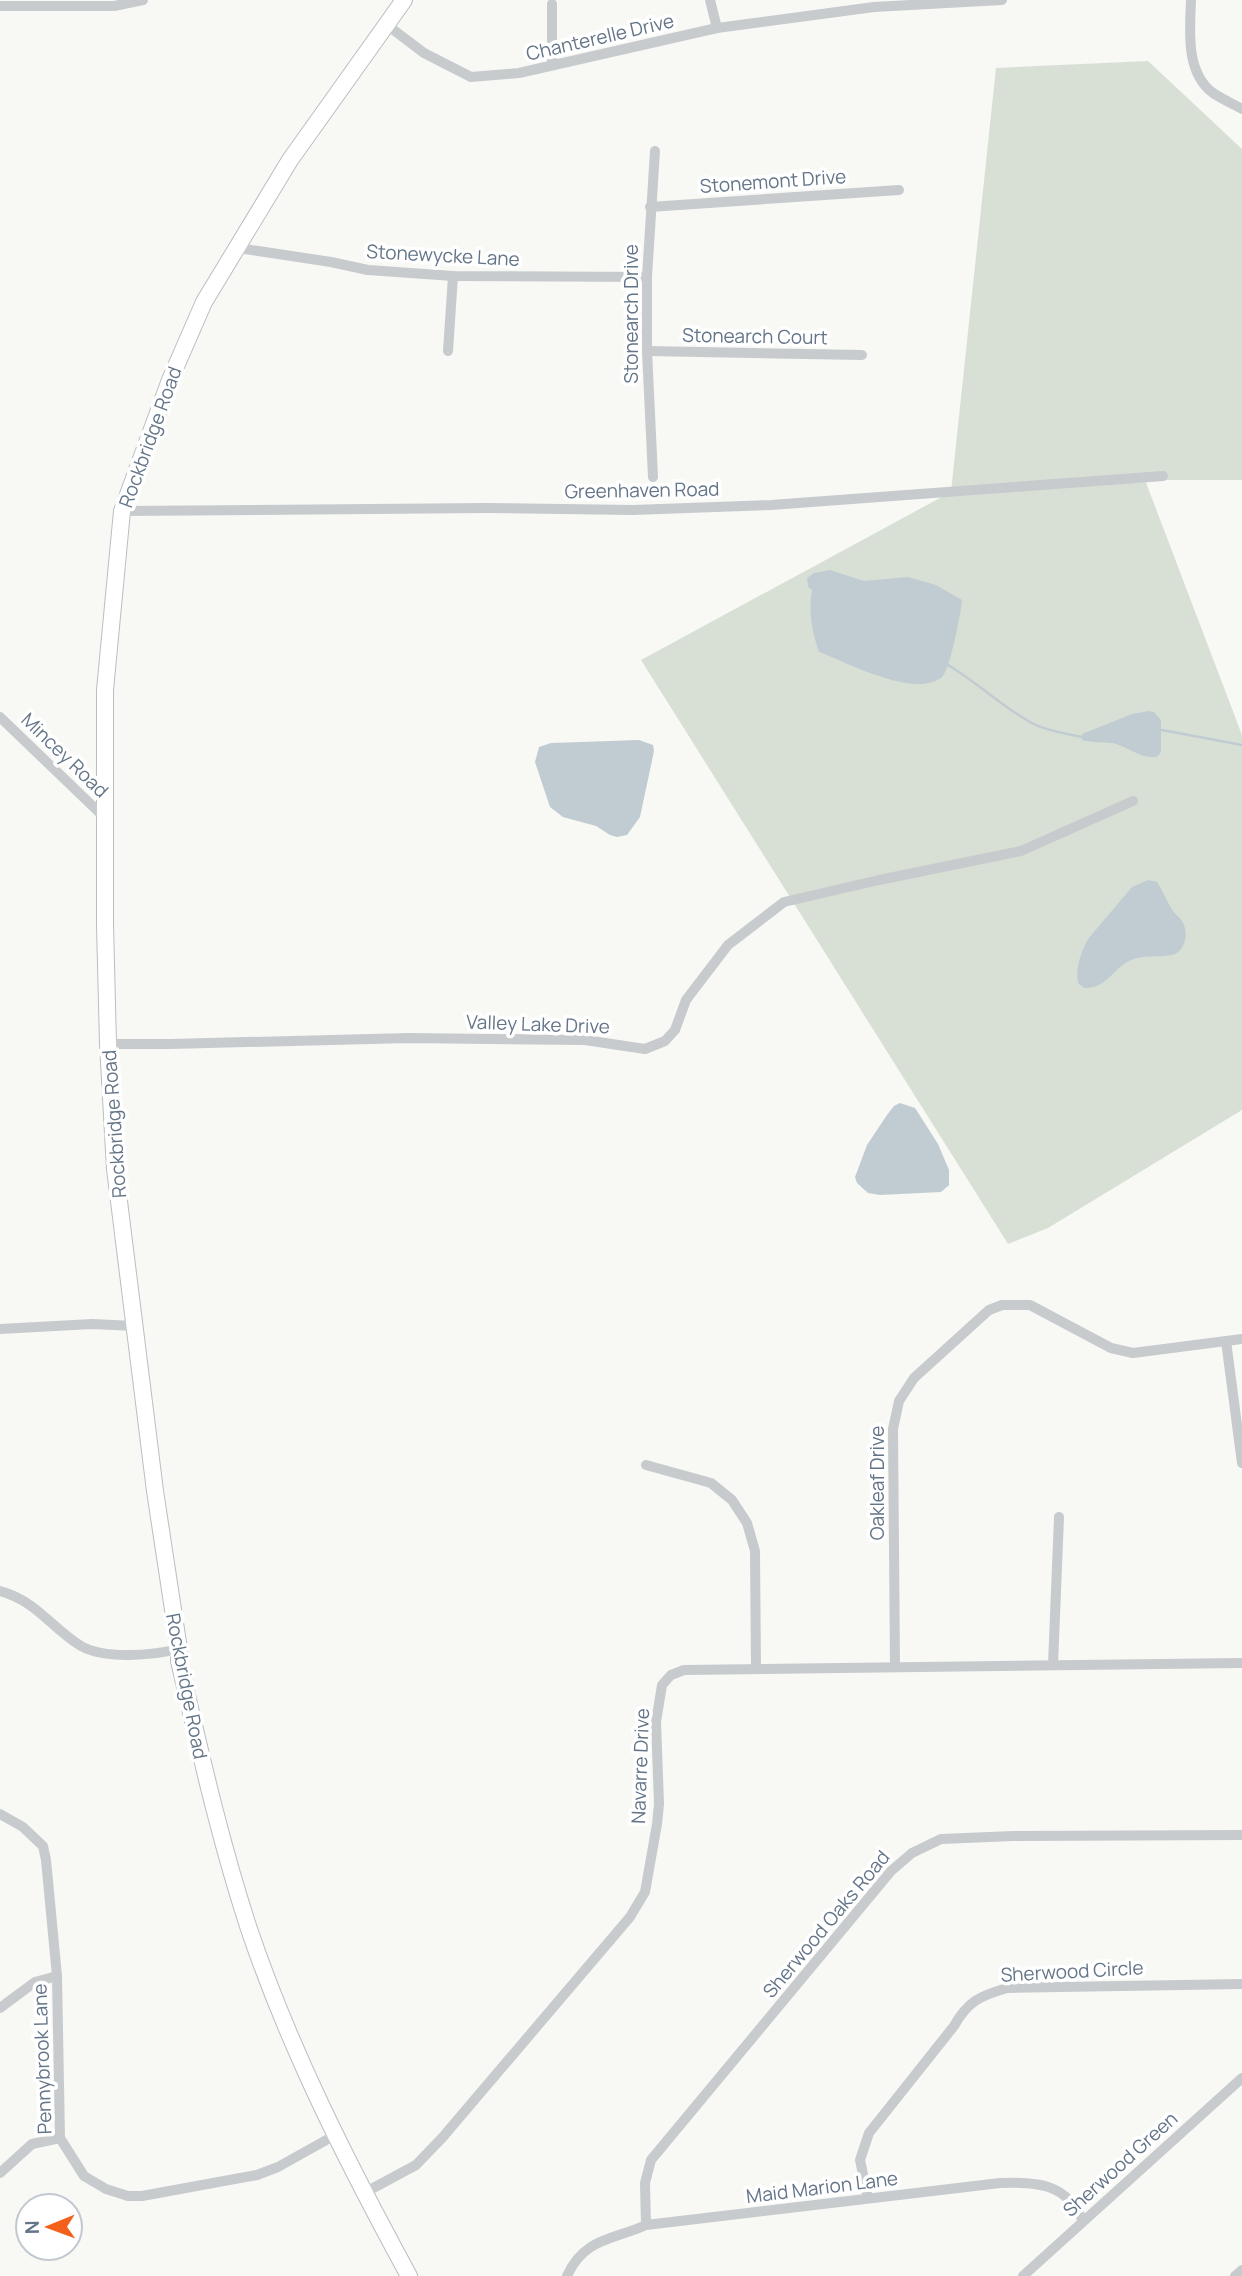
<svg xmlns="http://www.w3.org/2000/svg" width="1242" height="2276" font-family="Manrope,sans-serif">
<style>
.green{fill:#d8e0d5}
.water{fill:#c1ccd2}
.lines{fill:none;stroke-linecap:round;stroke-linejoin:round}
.stream{stroke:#c1ccd2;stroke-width:2.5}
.secondary-casing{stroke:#b9bec3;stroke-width:18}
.street{stroke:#c7cbce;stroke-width:10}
.secondary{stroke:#fff;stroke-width:16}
.labels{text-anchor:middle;stroke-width:7;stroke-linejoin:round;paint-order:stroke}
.street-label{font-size:19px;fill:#647588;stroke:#fff}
</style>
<rect width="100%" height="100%" fill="#f8f8f5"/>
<!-- green -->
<polygon class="green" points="1148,61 1242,149 1242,480 1145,480 1242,735 1242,1110 1048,1228 1008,1244 641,660 951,492 996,68"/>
<!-- water -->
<g class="water">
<path d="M830,570L864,581L908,577L936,585L962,600C961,613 950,670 942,677C915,699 848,663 819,652C812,631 808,612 812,590L808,587L807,578L814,573Z"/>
<path d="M1149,711L1154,712L1161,720V752L1157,757C1137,758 1130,747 1112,743C1102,742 1093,743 1082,740V734L1132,714Z"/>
<polygon points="639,740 653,745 654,751 640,817 627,835 617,837 610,835 596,826 563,817 550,807 535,762 539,747 551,743"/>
<path d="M1148,880L1157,882C1163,891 1167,902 1173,911C1176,915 1181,918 1183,923C1189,934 1185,952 1172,955C1158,958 1143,954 1129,961C1112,970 1106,989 1084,988L1078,983C1075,968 1081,952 1088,939L1132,887Z"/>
<polygon points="900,1103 915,1108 938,1144 949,1170 949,1185 941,1192 880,1195 868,1193 857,1183 855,1177 867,1145 887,1115 894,1106"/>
</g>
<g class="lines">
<!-- stream -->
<g class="stream">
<path d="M948,665C975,681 998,703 1025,719C1041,730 1063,733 1082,737"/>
<polyline points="1162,730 1242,745"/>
</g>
<defs>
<path id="secondary" d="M404,0L290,160L204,302L170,380L122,511L105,690V925L108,1044L115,1169L155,1491L179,1649V1661C200,1751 220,1841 249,1929C290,2050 348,2164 409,2276"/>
</defs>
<!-- secondary casing -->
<use href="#secondary" class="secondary-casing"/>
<!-- street -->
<g class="street">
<polyline points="710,0 717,28"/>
<path d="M1191,0C1190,30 1185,72 1213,93C1222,99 1233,104 1242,109"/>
<polyline points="0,6 114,6 143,0"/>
<polyline points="387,25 424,53 471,77 519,73 717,28 874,7 1002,0"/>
<polyline points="552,65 552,4"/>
<polyline points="650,207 899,190"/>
<polyline points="238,248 331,262 368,270 453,276 647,277"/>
<polyline points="448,351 453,276"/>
<polyline points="647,351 862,355"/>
<polyline points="653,477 647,351 647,277 655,151"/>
<polyline points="122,511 487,508 633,510 771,505 1163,476"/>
<polyline points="0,717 105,818"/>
<polyline points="108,1044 170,1044 409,1038 585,1040 645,1049 665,1041 675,1030 686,1000 728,945 784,902 879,880 1021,851 1133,801"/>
<polyline points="0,1329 92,1324 135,1326"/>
<polyline points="1226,1341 1242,1463"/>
<polyline points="646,1465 711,1483 732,1500 747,1523 755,1551 756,1669"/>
<path d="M0,1591C37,1601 51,1628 81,1646C106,1660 153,1655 179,1649"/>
<polyline points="1053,1665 1059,1517"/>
<polyline points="895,1666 893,1429 899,1401 914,1378 989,1310 1002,1305 1030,1305 1111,1348 1133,1353 1242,1339"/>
<polyline points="0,1814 23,1827 43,1846 46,1860 57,1976 60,2138 84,2176 106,2189 128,2196 142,2196 257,2175 278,2167 337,2134"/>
<polyline points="0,2008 35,1982 57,1976"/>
<polyline points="0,2173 32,2144 60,2138"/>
<polyline points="364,2193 416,2165 442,2138 630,1917 645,1892 657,1824 659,1804 656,1722 662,1685 671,1675 684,1670 1242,1663"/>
<path d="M868,2198L860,2160L869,2133L954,2026C968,2001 980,1996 1007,1988L1242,1984"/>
<polyline points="646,2225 645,2183 651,2160 891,1871 912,1853 941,1839 1013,1836 1242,1835"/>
<path d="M567,2276C584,2238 613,2240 646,2225L1000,2183C1038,2182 1066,2183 1083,2221"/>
<polyline points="1023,2276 1242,2078"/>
<polyline points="1235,2276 1242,2270"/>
</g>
<!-- secondary -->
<use href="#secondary" class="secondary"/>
</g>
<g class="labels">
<!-- street labels -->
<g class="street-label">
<text transform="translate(600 37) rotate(-13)" y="7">Chanterelle Drive</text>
<text transform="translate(773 181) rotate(-4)" y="7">Stonemont Drive</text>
<text transform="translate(443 255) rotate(3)" y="7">Stonewycke Lane</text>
<text transform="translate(631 314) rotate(-90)" y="7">Stonearch Drive</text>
<text transform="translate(755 336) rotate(1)" y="7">Stonearch Court</text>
<text transform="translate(150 437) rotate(-70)" y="7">Rockbridge Road</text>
<text transform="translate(642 490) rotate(-1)" y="7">Greenhaven Road</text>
<text transform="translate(65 755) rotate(44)" y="7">Mincey Road</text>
<text transform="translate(538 1024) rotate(2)" y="7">Valley Lake Drive</text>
<text transform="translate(114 1124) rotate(-94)" y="7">Rockbridge Road</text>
<text transform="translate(877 1483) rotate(-90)" y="7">Oakleaf Drive</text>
<text transform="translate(187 1686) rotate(79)" y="7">Rockbridge Road</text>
<text transform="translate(640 1766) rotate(-88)" y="7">Navarre Drive</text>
<text transform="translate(826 1924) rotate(-50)" y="7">Sherwood Oaks Road</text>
<text transform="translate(1072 1971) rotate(-3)" y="7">Sherwood Circle</text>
<text transform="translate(42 2059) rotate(-92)" y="7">Pennybrook Lane</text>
<text transform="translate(1120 2164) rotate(-42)" y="7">Sherwood Green</text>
<text transform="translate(822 2187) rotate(-7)" y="7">Maid Marion Lane</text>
</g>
</g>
<!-- north arrow -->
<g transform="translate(49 2227) rotate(269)"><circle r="33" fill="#ffffff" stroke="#c1c8cf" stroke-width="2"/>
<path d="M0-5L12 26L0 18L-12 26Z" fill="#f2601b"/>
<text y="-10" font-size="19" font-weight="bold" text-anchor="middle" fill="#647588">N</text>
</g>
</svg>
